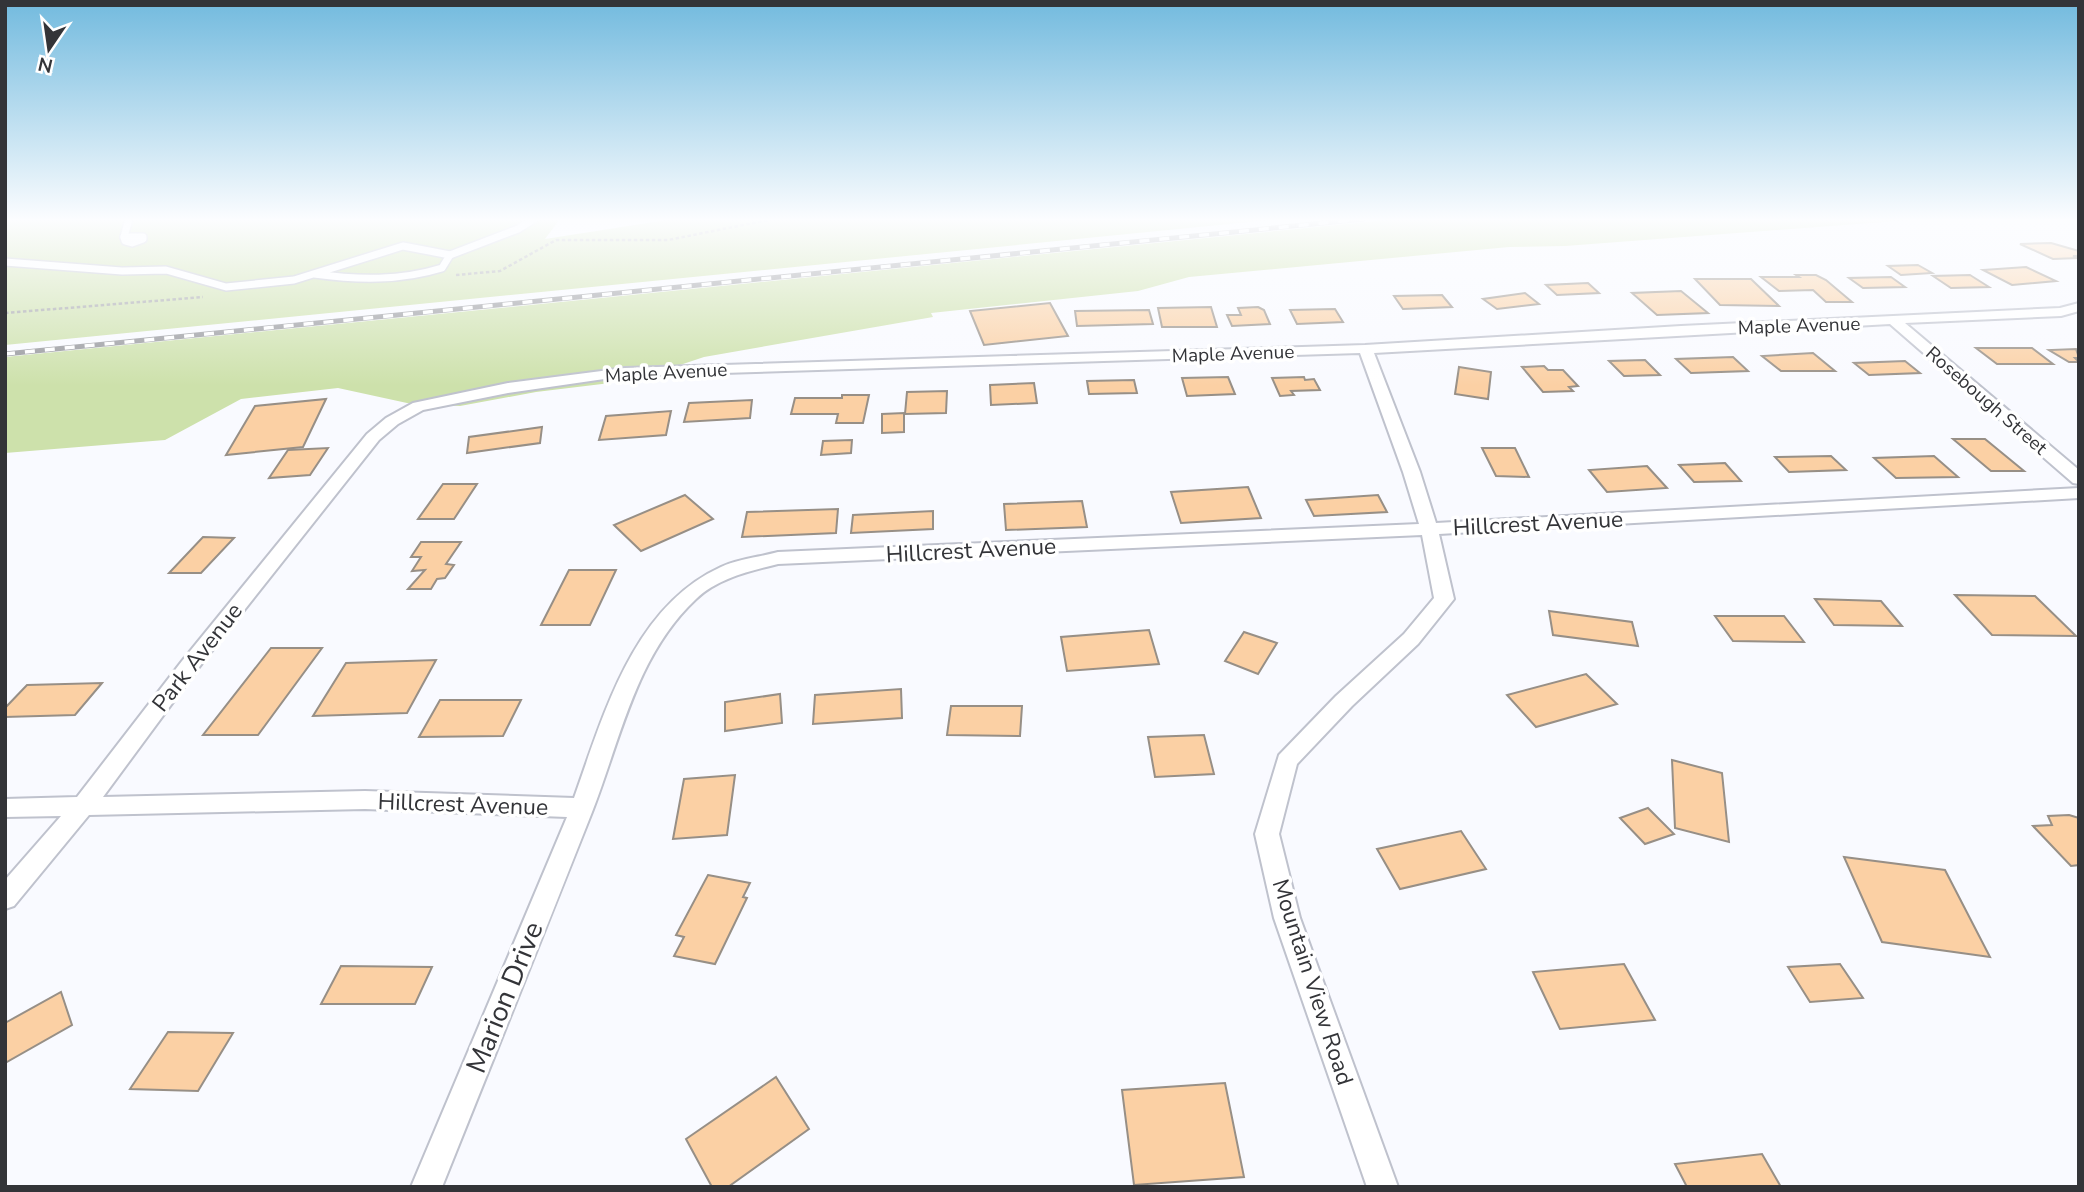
<svg xmlns="http://www.w3.org/2000/svg" width="2084" height="1192" font-family="'Nunito Sans',sans-serif">
<style>
.green{fill:#cde1ab}
.building{fill:#fbd0a4;stroke:#978f86;stroke-width:2}
.lines{fill:none;stroke-linecap:round;stroke-linejoin:round}
.service-casing{stroke:#bfc2cd;stroke-width:10}
.minor-casing{stroke:#bfc2cd;stroke-width:4}
.path{stroke:#a0a1a6;stroke-width:2.5;stroke-dasharray:3.5 2.5;stroke-linecap:butt}
.service{stroke:#fff;stroke-width:7}
.minor{fill:#fff;fill-rule:evenodd}
.rail-casing{stroke:#95969b;stroke-width:5}
.rail{stroke:#fff;stroke-width:3.5;stroke-dasharray:10;stroke-linecap:butt}
.labels{text-anchor:middle;stroke-width:7;stroke-linejoin:round;paint-order:stroke}
.far-street-label{font-size:19px;fill:#333438;stroke:#fff}
.street-label{font-size:23px;fill:#333438;stroke:#fff}
.near-street-label{font-size:28px;fill:#333438;stroke:#fff}
</style>
<rect width="100%" height="100%" fill="#f9faff"/>
<!-- green -->
<g class="green">
<polygon points="5,219 560,219 545,239 673,219 1280,219 5,345"/>
<polygon points="1397,219 1924,219 1565,246 1509,247 1189,277 1138,291 931,313 933,317 704,357 635,380 536,392 460,406 407,403 338,388 241,399 165,440 5,453 5,357"/>
</g>
<!-- building -->
<g class="building">
<polygon points="2051,243 2079,251 2079,256 2073,256 2078,258 2053,259 2020,244"/>
<polygon points="1918,265 1932,273 1901,275 1888,266"/>
<polygon points="2026,267 2056,281 2012,285 1983,270"/>
<polygon points="1796,275 1816,275 1826,280 1852,302 1826,302 1813,290 1779,291 1761,277 1799,277"/>
<polygon points="1970,275 1989,287 1951,288 1933,276"/>
<polygon points="1891,277 1905,287 1863,288 1849,278"/>
<polygon points="1695,279 1751,279 1779,306 1720,305"/>
<polygon points="1588,283 1599,293 1557,295 1546,285"/>
<polygon points="1681,291 1708,313 1657,315 1632,293"/>
<polygon points="1525,293 1539,304 1497,309 1483,299"/>
<polygon points="1442,295 1452,307 1403,309 1394,296"/>
<polygon points="1050,303 1068,336 984,345 970,311"/>
<polygon points="1211,307 1217,327 1162,327 1158,308"/>
<polygon points="1258,307 1264,310 1270,324 1232,326 1227,315 1241,315 1238,308"/>
<polygon points="1335,309 1343,322 1297,324 1290,310"/>
<polygon points="1149,310 1153,324 1077,326 1075,311"/>
<polygon points="1976,348 2032,348 2053,364 1997,364"/>
<polygon points="2076,349 2079,358 2075,358 2079,362 2069,362 2049,350"/>
<polygon points="1813,353 1835,371 1781,371 1762,356"/>
<polygon points="1733,357 1748,371 1691,373 1676,359"/>
<polygon points="1645,360 1660,375 1624,376 1609,361"/>
<polygon points="1905,361 1920,373 1869,375 1854,363"/>
<polygon points="1544,366 1548,370 1563,370 1578,386 1569,387 1573,391 1543,392 1522,367"/>
<polygon points="1459,367 1491,372 1488,399 1455,394"/>
<polygon points="1228,377 1235,394 1187,396 1182,378"/>
<polygon points="1304,377 1305,380 1314,379 1320,390 1291,391 1294,395 1280,396 1272,378"/>
<polygon points="1134,380 1137,393 1089,394 1087,381"/>
<polygon points="1034,383 1037,403 991,405 990,385"/>
<polygon points="947,391 946,413 905,414 907,392"/>
<polygon points="842,395 869,395 863,423 836,423 838,414 791,414 795,398 842,398"/>
<polygon points="326,399 303,447 226,455 255,406"/>
<polygon points="752,400 750,418 684,422 689,403"/>
<polygon points="671,411 666,435 599,440 606,416"/>
<polygon points="904,413 904,432 882,433 882,414"/>
<polygon points="542,427 540,443 467,453 469,437"/>
<polygon points="1953,439 1985,439 2024,471 1991,471"/>
<polygon points="852,440 851,453 821,455 823,441"/>
<polygon points="328,448 310,475 269,478 288,450"/>
<polygon points="1482,448 1515,448 1529,477 1496,476"/>
<polygon points="1831,456 1846,470 1789,472 1775,457"/>
<polygon points="1934,456 1958,477 1896,478 1874,458"/>
<polygon points="1725,463 1741,481 1694,482 1679,465"/>
<polygon points="1647,466 1667,488 1607,492 1589,470"/>
<polygon points="443,484 477,484 454,519 418,519"/>
<polygon points="1248,487 1261,518 1181,523 1171,492"/>
<polygon points="685,495 713,519 641,551 614,525"/>
<polygon points="1378,495 1387,512 1314,516 1306,500"/>
<polygon points="1082,501 1087,527 1006,530 1004,504"/>
<polygon points="838,509 836,533 742,537 747,512"/>
<polygon points="933,511 933,529 851,533 853,515"/>
<polygon points="203,537 234,538 201,573 169,573"/>
<polygon points="421,542 461,542 446,564 454,565 445,578 437,579 431,589 408,589 425,570 412,571 421,557 411,557"/>
<polygon points="569,570 616,570 590,625 541,625"/>
<polygon points="1955,595 2035,596 2076,636 1992,635"/>
<polygon points="1815,599 1881,601 1902,626 1834,625"/>
<polygon points="1549,611 1632,622 1638,646 1553,635"/>
<polygon points="1715,616 1784,616 1804,642 1733,641"/>
<polygon points="1149,630 1159,664 1067,671 1061,637"/>
<polygon points="1244,632 1277,643 1258,674 1225,661"/>
<polygon points="271,648 322,648 258,735 203,735"/>
<polygon points="436,660 407,713 313,716 346,663"/>
<polygon points="1586,674 1617,704 1536,727 1507,695"/>
<polygon points="102,683 75,715 5,717 5,708 27,685"/>
<polygon points="901,689 902,718 813,724 815,695"/>
<polygon points="780,694 782,723 725,731 725,702"/>
<polygon points="440,700 521,700 503,736 419,737"/>
<polygon points="951,706 1022,706 1020,736 947,735"/>
<polygon points="1204,735 1214,774 1155,777 1148,737"/>
<polygon points="1672,760 1722,773 1729,842 1675,828"/>
<polygon points="735,775 727,835 673,839 684,779"/>
<polygon points="1648,808 1674,834 1645,844 1620,818"/>
<polygon points="2069,815 2079,818 2079,865 2071,866 2033,826 2052,825 2048,816"/>
<polygon points="1461,831 1486,869 1400,889 1377,849"/>
<polygon points="1844,857 1945,870 1990,957 1882,942"/>
<polygon points="708,875 750,883 743,897 747,898 715,964 674,956 684,937 676,935"/>
<polygon points="1624,964 1655,1020 1560,1029 1533,972"/>
<polygon points="1840,964 1863,998 1810,1002 1788,967"/>
<polygon points="341,966 432,967 415,1004 321,1004"/>
<polygon points="61,992 72,1025 5,1063 5,1023"/>
<polygon points="168,1032 233,1033 198,1091 130,1089"/>
<polygon points="776,1077 809,1129 728,1187 712,1187 686,1139"/>
<polygon points="1225,1083 1244,1177 1134,1185 1122,1090"/>
<polygon points="1762,1154 1781,1187 1687,1187 1675,1164"/>
</g>
<g class="lines">
<defs>
<g id="service">
<polygon points="124,237 143,237 143,239 132,243 125,241"/>
<polyline points="124,237 129,219"/>
<polyline points="450,255 518,229 534,219"/>
<path d="M5,262L122,271L166,270L226,287L294,280L403,246L450,255L442,268C400,281 358,280 314,274"/>
</g>
<path id="minor" d="M2079,303V311L2061,316L1905,323L2079,470V484L2073,483L1890,324L1374,353L1420,472L1436,523L2079,488V498L1439,534L1454,599L1418,644L1352,706L1297,764L1279,834L1300,918L1398,1187H1367L1274,918L1255,834L1279,755L1336,696L1404,634L1434,598L1422,535L778,564C750,571 718,578 696,599C636,655 621,738 592,812C543,937 492,1062 442,1187H411L567,817L365,809L89,815L14,906L5,909V880L61,816L5,817V799L77,797L182,661L367,434L386,418L413,403L508,383L625,368L1365,345L1681,326L2060,308ZM1360,353L1403,472L1419,524L778,552C760,557 738,559 721,567C633,607 604,714 574,798L365,791L103,797L196,671L379,440L398,424L423,410L508,393L625,376Z"/>
</defs>
<!-- service casing -->
<use href="#service" class="service-casing"/>
<!-- minor casing -->
<use href="#minor" class="minor-casing"/>
<!-- path -->
<g class="path">
<polyline points="456,275 500,271 556,240 668,240 773,219"/>
<polyline points="5,313 203,297"/>
</g>
<!-- service -->
<use href="#service" class="service"/>
<!-- minor -->
<use href="#minor" class="minor"/>
<defs>
<polyline id="rail" points="5,354 1364,219"/>
</defs>
<!-- rail casing -->
<use href="#rail" class="rail-casing"/>
<!-- rail -->
<use href="#rail" class="rail"/>
</g>
<!-- sky -->
<linearGradient id="sky" x2="0" y2="1"><stop stop-color="#72bade"/><stop offset="0.57" stop-color="#fcfdff"/><stop offset="1" stop-color="#fcfdff" stop-opacity="0"/></linearGradient>
<rect width="2084" height="386" fill="url(#sky)"/>
<g class="labels">
<!-- far-street labels -->
<g class="far-street-label">
<text transform="translate(1799 325) rotate(-2)" y="7">Maple Avenue</text>
<text transform="translate(1233 353) rotate(-2)" y="7">Maple Avenue</text>
<text transform="translate(666 372) rotate(-3)" y="7">Maple Avenue</text>
<text transform="translate(1987 400) rotate(41)" y="7">Rosebough Street</text>
</g>
<!-- street labels -->
<g class="street-label">
<text transform="translate(1538 523) rotate(-3)" y="8">Hillcrest Avenue</text>
<text transform="translate(971 550) rotate(-3)" y="8">Hillcrest Avenue</text>
<text transform="translate(197 657) rotate(-52)" y="8">Park Avenue</text>
<text transform="translate(463 804) rotate(2)" y="8">Hillcrest Avenue</text>
<text transform="translate(1313 982) rotate(72)" y="8">Mountain View Road</text>
</g>
<!-- near-street labels -->
<g class="near-street-label">
<text transform="translate(504 997) rotate(-68)" y="10">Marion Drive</text>
</g>
</g>
<!-- border -->
<rect width="2084" height="1192" fill="none" stroke="#333438" stroke-width="14"/>
<!-- north arrow -->
<g transform="translate(49 49) rotate(193)" stroke="#ffffff" stroke-width="5" paint-order="stroke">
<path d="M0-5L12 26L0 18L-12 26Z" fill="#333438"/>
<text y="-10" font-size="19" font-weight="bold" text-anchor="middle" fill="#333438">N</text>
</g>
</svg>
